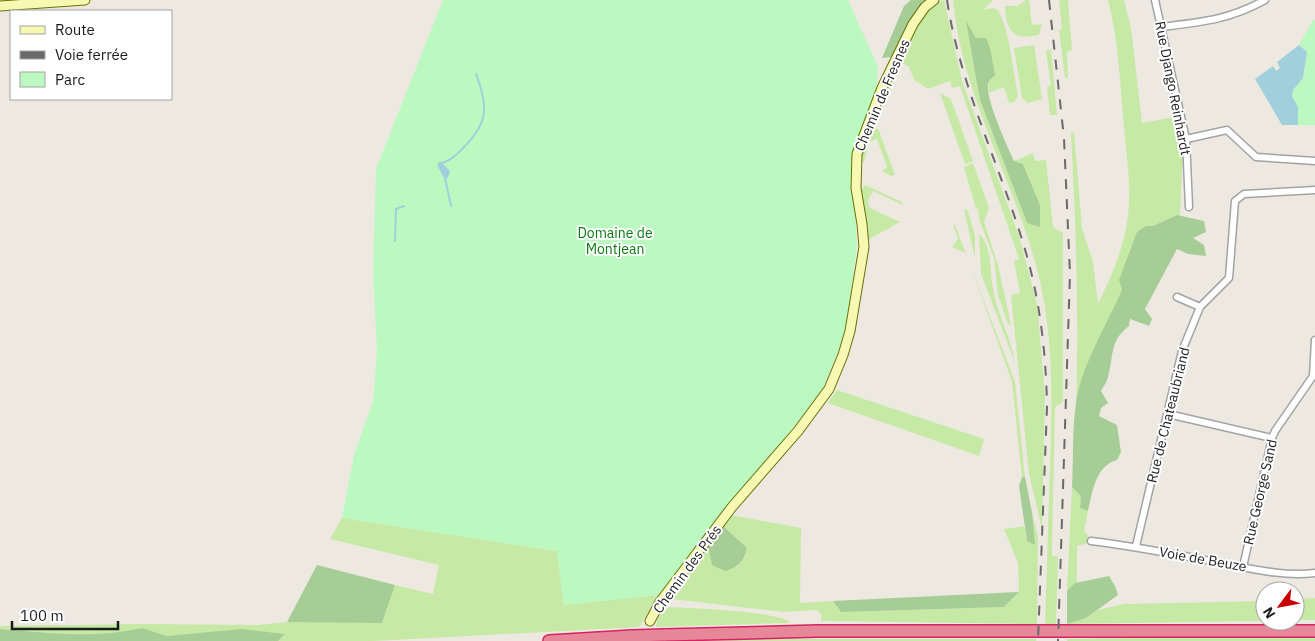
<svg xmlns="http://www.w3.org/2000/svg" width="1315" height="641" font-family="'IBM Plex Sans',sans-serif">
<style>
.grass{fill:#c7e9a6}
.forest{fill:#a6cd95}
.park{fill:#bcf9c1}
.water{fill:#a1cfdc}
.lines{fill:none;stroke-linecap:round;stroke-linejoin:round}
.stream{stroke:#a1cfdc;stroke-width:2}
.street-casing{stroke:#a3a3a3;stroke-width:9}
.secondary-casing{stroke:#677204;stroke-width:11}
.highway-casing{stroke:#d72262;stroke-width:14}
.street{stroke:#fff;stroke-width:6}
.secondary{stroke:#f7f9b3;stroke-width:9}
.highway{stroke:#e6879a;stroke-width:11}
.rail{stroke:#6a6a6a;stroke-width:2;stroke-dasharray:10 10;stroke-linecap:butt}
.highway-bridge-casing{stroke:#d72262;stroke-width:14;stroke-linecap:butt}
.highway-bridge{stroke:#e6879a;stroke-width:11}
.labels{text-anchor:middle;stroke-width:4;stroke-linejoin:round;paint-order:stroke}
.street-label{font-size:14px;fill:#1c1c1c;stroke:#fff}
.park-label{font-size:14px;fill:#0a7912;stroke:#fff}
</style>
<rect width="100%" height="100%" fill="#ede9e1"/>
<!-- grass -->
<g class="grass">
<polygon points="944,0 962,81 1019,236 1037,304 1045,395 1042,529 1029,474 1011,295 1020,293 1014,261 1019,259 960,86 952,88 950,81 928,89 914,80 909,67 902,63 874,125 876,129 878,128 895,175 891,176 882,171 887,167 877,139 869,142 864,162 859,161 869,126 922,16 937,3"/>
<path d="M953,0H993L983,10C988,9 995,6 998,11C1009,25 1014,77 1018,96L1014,102L1009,103L1004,87L989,93L986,39L976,38L967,23L980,100L1027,223L1040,205L1023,164L1014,161L1033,153L1035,161L1046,160L1053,227L1063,233V402L1055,407L1052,547V556H1058L1056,624H1045C1047,572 1048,520 1050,469C1052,404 1054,340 1039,277C1016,183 962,97 953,0Z"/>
<path d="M1026,0H1029L1032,25L1042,24L1039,35C1013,40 1006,32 1005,6H1018Z"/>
<polygon points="1059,0 1068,0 1072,50 1067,52 1068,78 1065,78 1059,30 1062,29"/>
<path d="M1108,0H1124L1131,28L1142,123L1174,117L1183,145L1180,216L1177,215L1153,226H1146C1138,248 1131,270 1122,291C1105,331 1083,366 1076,410C1079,317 1076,225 1071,133L1074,132L1082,228L1093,262L1098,304C1111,278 1122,252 1127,223C1132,193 1127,158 1124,128C1120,85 1119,41 1108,0Z"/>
<polygon points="1034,45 1042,99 1028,103 1022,98 1014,48"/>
<polygon points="1051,49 1057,115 1050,115 1047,87 1051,85 1046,51"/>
<polygon points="940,93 951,99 973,161 965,164"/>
<polygon points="973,163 989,208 984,222 998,265 1011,325 1008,324 998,295 994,258 979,219 978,208 976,209 964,167"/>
<polygon points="865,185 902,202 903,205 873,191 868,201 870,208 900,222 867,240 860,193"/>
<polygon points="967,209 975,235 975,258 964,210"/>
<polygon points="953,225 955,225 1015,382 1025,477 1022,477 1012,382 966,253 952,247 958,239"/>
<path d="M979,234C992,245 990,273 993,289C997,314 1011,337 1015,363L981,274Z"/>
<polygon points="837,390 984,439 979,456 828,403"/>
<polygon points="1072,487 1081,496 1080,508 1088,511 1084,531 1089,537 1088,543 1077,546 1077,582 1067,591"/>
<polygon points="1032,512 1038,538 1037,624 821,621 821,614 817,610 783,612 671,599 708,547 712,565 737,567 745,557 747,548 723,526 730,515 801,528 800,603 833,601 841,612 1004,607 1019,592 1018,563 1004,529 1024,526 1027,541"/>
<polygon points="342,518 557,551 564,605 658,595 639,627 373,641 278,641 284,635 208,633 167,636 142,628 114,635 71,636 0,629 0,626 143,624 259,625 297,621 382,623 395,585 433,594 439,565 330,539"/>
<polygon points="1315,598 1315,620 1295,620 1295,599"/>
<polygon points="1265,601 1265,621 1067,624 1086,618 1098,610 1124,604"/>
<path d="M667,607C688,608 780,611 791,623L656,627L658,617Z"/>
<polygon points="1315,636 1315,641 1067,641 1067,639"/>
<polygon points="793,639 1036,639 1036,641 690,641"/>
</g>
<!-- forest -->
<g class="forest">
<polygon points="911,0 927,0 915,12 892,57 882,58 904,6"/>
<path d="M966,21L976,38H986L990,48L995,75C993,77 990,79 989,81C982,93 1008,148 1014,161L1023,164L1040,205V227L1027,223L980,100Z"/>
<path d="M1177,215L1204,221L1206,232L1193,238L1204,245L1206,256L1188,254L1177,249L1145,309L1152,319L1149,326L1130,319L1129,326C1109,341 1114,356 1108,377C1107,382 1103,387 1101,391L1108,403L1101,408L1099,416L1117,425L1121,452L1117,460C1096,465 1092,493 1088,511L1080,508L1081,496L1072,487C1074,454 1071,416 1080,384C1090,352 1108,321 1122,290L1119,280L1137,232L1146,226H1153Z"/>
<polygon points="1022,477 1025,477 1032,512 1035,545 1027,541 1019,486"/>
<path d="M723,526L747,548C744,562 738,567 725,571L712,565L708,547Z"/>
<polygon points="317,565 395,585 382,623 287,622"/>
<polygon points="1109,576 1115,586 1118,595 1086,618 1067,624 1067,591 1075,583"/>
<polygon points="1019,592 1004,607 841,612 833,601"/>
<path d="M142,628L167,636L242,629L285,634L278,641H0V629C50,633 93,639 142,628Z"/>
</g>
<!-- park -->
<g class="park">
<polygon points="443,0 848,0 878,67 876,94 852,157 857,247 845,334 821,393 658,595 564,605 557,551 342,518 354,455 373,401 377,352 373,271 376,169"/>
<polygon points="1313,20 1315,20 1315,125 1298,125 1298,107 1292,96 1293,90 1303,78 1307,53 1299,45"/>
</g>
<!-- water -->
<g class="water">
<polygon points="1299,45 1307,52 1303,78 1293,90 1292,96 1298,107 1298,125 1282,125 1255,79 1273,66 1276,71 1280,68 1277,62"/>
<polygon points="440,161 450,171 448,178 444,178 437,165"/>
</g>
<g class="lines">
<!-- stream -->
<g class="stream">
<path d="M442,163C452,160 457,154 464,147C489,122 488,106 476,74"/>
<polyline points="445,178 451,206"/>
<polyline points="395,241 396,209 404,206"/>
</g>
<defs>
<g id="street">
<polyline points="1155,0 1186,139 1189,207"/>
<path d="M1161,27C1203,22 1228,20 1265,0"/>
<polyline points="1186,139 1227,130 1256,157 1315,161"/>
<polyline points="1177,297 1200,307"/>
<polyline points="1168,414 1272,438"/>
<path d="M1091,541C1133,546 1174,554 1216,562C1248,568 1283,577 1315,573"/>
<polyline points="1136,546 1182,351 1200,307 1229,278 1235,201 1244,194 1315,190"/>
<polyline points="1243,567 1272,438 1275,431 1313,376 1315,340"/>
</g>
<g id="secondary">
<polyline points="0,6 85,0"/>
<polyline points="650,621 660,602 732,507 798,431 829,389 843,355 850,331 864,247 862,224 856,188 857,154 882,88 913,24 925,7 934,0"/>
</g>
<g id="highway">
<polyline points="664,635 818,631 1315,631"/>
<polyline points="549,641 632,636"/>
</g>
</defs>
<!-- street casing -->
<use href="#street" class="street-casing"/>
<!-- secondary casing -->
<use href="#secondary" class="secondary-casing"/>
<!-- highway casing -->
<use href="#highway" class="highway-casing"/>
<!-- street -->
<use href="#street" class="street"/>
<!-- secondary -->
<use href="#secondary" class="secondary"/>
<!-- highway -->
<use href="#highway" class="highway"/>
<!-- rail -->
<g class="rail">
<path d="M947,0C960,86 999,163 1024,246C1040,299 1046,352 1047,407L1038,641"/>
<polyline points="1049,0 1064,138 1070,274 1058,641"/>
</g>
<defs>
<polyline id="highway-bridge" points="632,636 664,635"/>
</defs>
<!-- highway-bridge casing -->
<use href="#highway-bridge" class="highway-bridge-casing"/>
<!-- highway-bridge -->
<use href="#highway-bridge" class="highway-bridge"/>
</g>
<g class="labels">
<!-- street labels -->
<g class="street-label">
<text transform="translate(1173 88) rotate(79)" y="5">Rue Django Reinhardt</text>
<text transform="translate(882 95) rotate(-67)" y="5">Chemin de Fresnes</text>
<text transform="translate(1168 415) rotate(-76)" y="5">Rue de Chateaubriand</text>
<text transform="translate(1260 492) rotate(-77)" y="5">Rue George Sand</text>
<text transform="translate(1203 559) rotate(10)" y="5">Voie de Beuze</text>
<text transform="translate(687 569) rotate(-54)" y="5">Chemin des Prés</text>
</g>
<!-- park labels -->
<g class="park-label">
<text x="615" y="238">Domaine de<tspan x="615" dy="16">Montjean</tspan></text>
</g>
</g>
<!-- legend -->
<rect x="10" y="10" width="162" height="90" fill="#ffffff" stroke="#a4a4a4"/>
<rect x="20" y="26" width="25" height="8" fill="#f7f9b3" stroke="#a4a4a4"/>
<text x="55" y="35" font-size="15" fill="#1c1c1c">Route</text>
<rect x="20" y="51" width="25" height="8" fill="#6a6a6a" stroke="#a4a4a4"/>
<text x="55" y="60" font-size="15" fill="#1c1c1c">Voie ferrée</text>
<rect x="20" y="72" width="25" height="15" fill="#bcf9c1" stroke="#a4a4a4"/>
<text x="55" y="85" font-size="15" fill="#1c1c1c">Parc</text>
<!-- north arrow -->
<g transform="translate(1280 606) rotate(238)"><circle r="24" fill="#ffffff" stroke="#a4a4a4"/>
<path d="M0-4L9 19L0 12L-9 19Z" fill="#c80002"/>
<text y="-8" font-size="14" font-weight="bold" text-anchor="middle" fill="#1c1c1c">N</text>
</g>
<!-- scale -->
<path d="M12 621v8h106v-8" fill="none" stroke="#1c1c1c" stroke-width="2.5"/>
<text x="20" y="621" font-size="15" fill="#1c1c1c" stroke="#ffffff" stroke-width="4" paint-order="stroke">100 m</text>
</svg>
